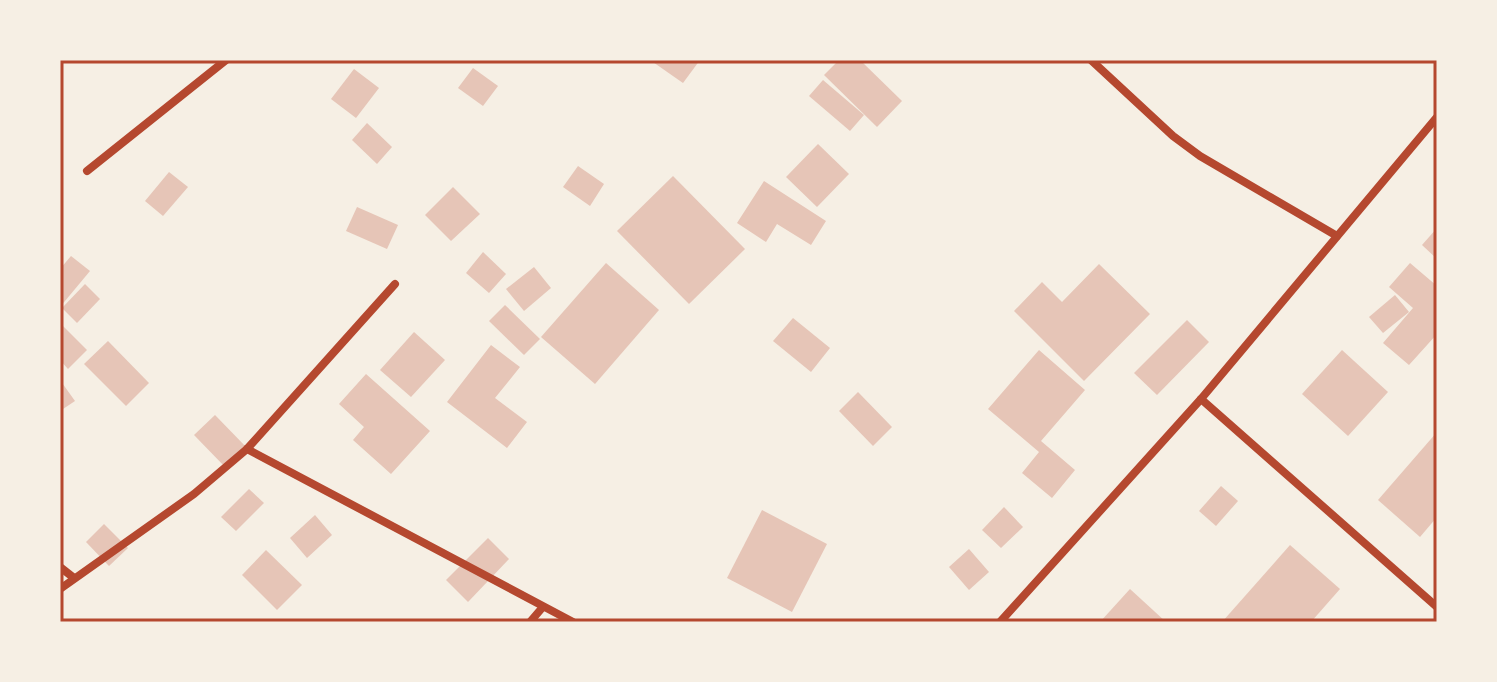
<svg xmlns="http://www.w3.org/2000/svg" width="1497" height="682" font-family="Mulish,sans-serif">
<style>
.building{fill:#e6c5b7}
.lines{fill:none;stroke-linecap:round;stroke-linejoin:round}
.minor{stroke:#b5482f;stroke-width:8}
.neatline{fill:none;stroke:#b5482f;stroke-width:3}
</style>
<rect width="100%" height="100%" fill="#f6efe4"/>
<!-- building -->
<g class="building">
<polygon points="650,60 700,60 683,83"/>
<polygon points="839,60 860,60 902,101 877,127 824,75"/>
<polygon points="473,68 498,86 483,106 458,88"/>
<polygon points="354,69 379,88 356,118 331,99"/>
<polygon points="823,80 864,115 850,131 809,96"/>
<polygon points="367,123 392,147 377,164 352,140"/>
<polygon points="818,144 849,174 817,207 786,177"/>
<polygon points="578,166 604,184 590,206 563,187"/>
<polygon points="169,172 188,187 163,216 145,201"/>
<polygon points="673,176 745,249 689,304 617,231"/>
<polygon points="764,181 826,221 811,245 777,224 766,242 737,223"/>
<polygon points="453,187 480,214 451,241 425,215"/>
<polygon points="357,207 398,225 387,249 346,231"/>
<polygon points="1437,228 1437,259 1422,245"/>
<polygon points="483,252 506,274 489,293 466,273"/>
<polygon points="71,256 90,271 60,307 60,269"/>
<polygon points="606,263 659,310 595,384 541,337"/>
<polygon points="1410,263 1437,286 1437,334 1409,365 1383,343 1413,308 1389,287"/>
<polygon points="1099,264 1150,314 1084,381 1014,311 1042,282 1062,302"/>
<polygon points="534,267 551,288 524,311 506,289"/>
<polygon points="85,284 100,299 77,323 62,308"/>
<polygon points="1395,295 1409,312 1383,333 1369,317"/>
<polygon points="505,305 540,339 524,355 489,321"/>
<polygon points="793,318 830,348 811,372 773,341"/>
<polygon points="1187,320 1209,342 1157,395 1134,373"/>
<polygon points="60,323 87,350 68,369 60,360"/>
<polygon points="414,332 445,360 411,397 380,370"/>
<polygon points="108,341 149,383 126,406 84,364"/>
<polygon points="491,345 520,367 495,398 527,422 507,448 447,402"/>
<polygon points="1039,350 1085,390 1041,441 1075,470 1052,498 1022,473 1039,452 988,409"/>
<polygon points="1342,350 1388,392 1348,436 1302,394"/>
<polygon points="366,374 430,431 391,474 353,440 364,427 339,404"/>
<polygon points="60,380 75,401 60,411"/>
<polygon points="858,392 892,427 873,446 839,411"/>
<polygon points="215,415 248,449 227,469 194,435"/>
<polygon points="1437,432 1437,517 1420,537 1378,500"/>
<polygon points="1221,486 1238,501 1216,526 1199,511"/>
<polygon points="249,489 264,503 236,531 221,517"/>
<polygon points="1004,507 1023,527 1001,548 982,530"/>
<polygon points="762,510 827,544 792,612 727,578"/>
<polygon points="315,515 332,535 307,558 290,538"/>
<polygon points="104,524 128,548 109,566 86,542"/>
<polygon points="488,538 509,559 468,602 446,580"/>
<polygon points="1290,545 1340,589 1311,622 1222,622"/>
<polygon points="969,549 989,572 969,590 949,567"/>
<polygon points="266,550 302,585 277,610 242,575"/>
<polygon points="1130,589 1166,622 1100,622"/>
</g>
<g class="lines">
<!-- minor -->
<g class="minor">
<polyline points="1091,60 1173,136 1200,156 1337,236"/>
<polyline points="87,171 226,60"/>
<polyline points="1201,399 1437,607"/>
<polyline points="247,449 573,622"/>
<polyline points="60,567 74,578"/>
<polyline points="60,589 194,494 247,449 395,284"/>
<polyline points="530,622 542,608"/>
<polyline points="1000,622 1201,399 1437,117"/>
</g>
</g>
<!-- border -->
<rect width="1497" height="682" fill="none" stroke="#f6efe4" stroke-width="124"/>
<rect x="62" y="62" width="1373" height="558" class="neatline"/>
</svg>
